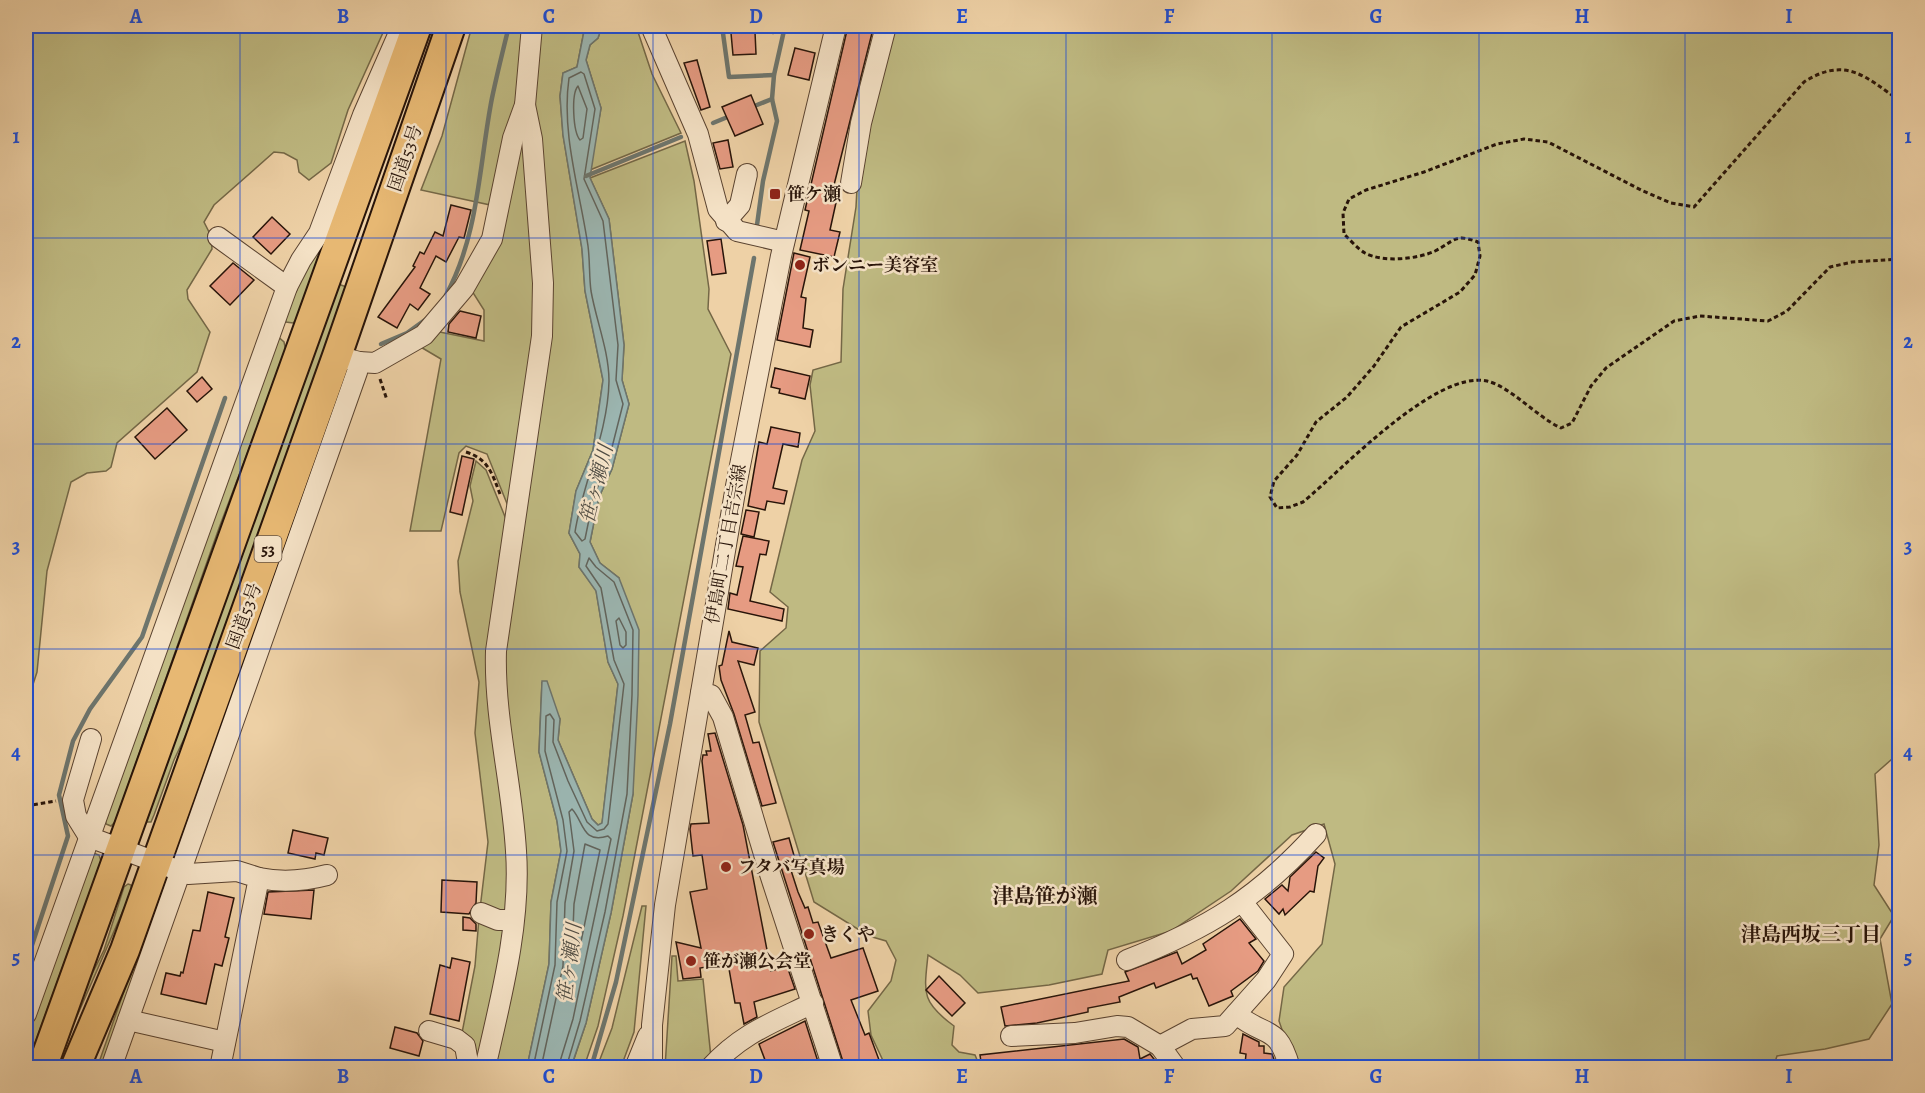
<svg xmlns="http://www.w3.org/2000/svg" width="1925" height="1093" font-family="Alegreya,'Noto Serif JP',serif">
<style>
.green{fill:#bfba82;stroke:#746746;stroke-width:1.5}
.water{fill:#9bb5b0;stroke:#6d756d;stroke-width:1.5}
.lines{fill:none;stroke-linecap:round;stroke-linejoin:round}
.shore{stroke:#62645c;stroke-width:1.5}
.stream{stroke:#6d756d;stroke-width:4.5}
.building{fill:#e69b82;stroke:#281409;stroke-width:1.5}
.minor-casing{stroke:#5a4330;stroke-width:22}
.highway-casing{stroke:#281409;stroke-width:32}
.path{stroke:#281409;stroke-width:3;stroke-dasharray:4.5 3;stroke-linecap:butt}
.minor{stroke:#f4e1c5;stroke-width:20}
.highway{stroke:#e7b873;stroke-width:28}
.grid{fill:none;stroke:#1d4ed8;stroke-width:1.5;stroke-opacity:0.55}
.poi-dot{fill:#8f2418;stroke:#f4e1c5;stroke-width:2}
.labels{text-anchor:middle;stroke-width:5;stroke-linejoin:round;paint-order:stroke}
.shield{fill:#f4e1c5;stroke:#655241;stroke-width:1.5}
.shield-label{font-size:16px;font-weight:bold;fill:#281409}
.street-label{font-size:18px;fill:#281409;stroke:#f4e1c5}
.poi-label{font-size:18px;font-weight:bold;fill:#281409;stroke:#f4e1c5;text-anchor:start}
.water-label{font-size:20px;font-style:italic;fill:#504c43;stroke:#f4e1c5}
.neighbourhood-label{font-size:20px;font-weight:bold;fill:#281409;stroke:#f4e1c5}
.quarter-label{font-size:21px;font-weight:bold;fill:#281409;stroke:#f4e1c5}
.neatline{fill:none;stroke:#1d4ed8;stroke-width:2}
.grid-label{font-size:20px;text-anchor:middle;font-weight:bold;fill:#1d4ed8}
</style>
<rect width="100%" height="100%" fill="#eed1a6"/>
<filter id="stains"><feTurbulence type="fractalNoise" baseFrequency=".00333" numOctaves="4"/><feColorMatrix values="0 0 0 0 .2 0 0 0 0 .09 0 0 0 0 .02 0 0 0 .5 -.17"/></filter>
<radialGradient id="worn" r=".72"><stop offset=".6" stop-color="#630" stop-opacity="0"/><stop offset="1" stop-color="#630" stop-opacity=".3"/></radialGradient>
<!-- green -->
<g class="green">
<polygon points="26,26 386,26 348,110 331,163 309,180 299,172 297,160 284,153 274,152 214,205 204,222 211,236 212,249 187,290 188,299 210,332 197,372 117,443 111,467 106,471 87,473 71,482 47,571 37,672 26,706"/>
<polygon points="472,26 527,26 519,103 495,206 421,190 442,136"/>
<polygon points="537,26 585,26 577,67 563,73 560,96 563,135 582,249 585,291 603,380 593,450 576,491 569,533 580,554 579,567 596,590 608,662 618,684 602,824 598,825 592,819 558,740 560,719 542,682 539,752 557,821 561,851 551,902 549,964 527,1067 489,1068 520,898 498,683 547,335 530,105"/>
<polygon points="602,26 636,26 652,74 681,133 590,170 601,108 586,60 590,45 598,38"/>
<path d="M892,26H1899L1900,752L1875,774L1879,845L1874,885L1894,916L1880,939L1892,1004L1869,1039L1825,1049L1777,1056L1773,1068L1295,1067L1279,1021L1284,987L1322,944L1335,864L1324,824L1292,835L1231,891L1171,931L1108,950L1102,974L1049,985L978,993L960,975L928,955C924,993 921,1002 954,1026L952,1045L959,1052L975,1055L980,1067H886L871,1035L868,1011L891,981L896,960L886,941L869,936L814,902L759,722L760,651L786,628L788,607L770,592L802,460L815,431L810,385L813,370L841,362L843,289L856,207L858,168Z"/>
<polygon points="519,141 527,142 537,337 512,516 487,454 466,446 459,453 441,531 410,531 441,359 419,346 435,331 484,341 484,310 470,288"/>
<polygon points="685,141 694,181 709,289 708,309 731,354 623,916 598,1026 584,1067 571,1068 586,1023 611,913 633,794 619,578 600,563 590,542 599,497 612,469 629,404 622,380 624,345 609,219 590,178"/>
<path d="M320,246L326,248L299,318L293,323L286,322L284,314C293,299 310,253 320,246Z"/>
<polygon points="333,282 349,288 206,692 174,760 154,815 151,822 146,822 143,820"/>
<polygon points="275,334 284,342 286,351 219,528 115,822 111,826 106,824 105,819"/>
<polygon points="476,461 486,470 510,529 502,589 509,916 480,909 488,842 475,733 479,682 460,592 458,561 473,501 470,486"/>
<polygon points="93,853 99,855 101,861 26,1068 26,1031 88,856"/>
<polygon points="170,877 105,1067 97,1068 162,883"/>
<polygon points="128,884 131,885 132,890 64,1046 74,1010 104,950 124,887"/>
<polygon points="642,906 646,906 634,1032 621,1067 597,1067 612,1028"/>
<polygon points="479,918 509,924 480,1067 461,1038 475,966"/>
<polygon points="672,956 676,956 678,981 703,979 711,1058 700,1067 665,1068"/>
</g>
<!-- water -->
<polygon class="water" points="585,26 602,26 598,38 590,45 586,60 601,108 590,178 609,219 624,345 622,380 629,404 612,469 599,497 590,542 600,563 619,578 639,630 638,695 633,794 611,913 586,1023 571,1067 527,1067 549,964 551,902 561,851 557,821 539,752 542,681 547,681 560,719 558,740 592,819 598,825 602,823 618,684 608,662 596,591 579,567 580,554 569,533 576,491 593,450 603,380 585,291 582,249 563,135 560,96 563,73 577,67"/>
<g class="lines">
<!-- shore -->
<g class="shore">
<path d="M581,72L584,74L595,109L584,179L603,221L618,345L616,380L623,404L607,467L594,495L585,539L582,541L575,532C583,481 608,434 609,381C609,351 596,320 591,291C589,276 590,261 588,246C580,191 561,134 569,78Z"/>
<path d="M578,86L587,109L583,138L580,140C573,132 571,94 578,86Z"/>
<polygon points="619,618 626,632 626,645 623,648 620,645 616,621"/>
<polygon points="585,844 600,850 578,956 575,958 572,956 574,904"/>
<polyline points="533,1068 555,965 557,902 567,851 563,820 545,751 546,716 550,714 554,720 553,742 568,781 587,822 597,831 604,829 608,824 624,684 614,660 601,588 586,566 589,558 596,567 614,582 633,630 632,695 627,794 605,912 580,1021 566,1068"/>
<path d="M541,1068L563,966L565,903L574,851L569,812L572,809C584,822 582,844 608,836L611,839L573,1019L558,1068"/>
</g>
<!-- stream -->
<g class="stream">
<polyline points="722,26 729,77 774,75"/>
<polyline points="752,107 772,99"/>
<polyline points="713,123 730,116"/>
<polyline points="586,176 681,137"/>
<polyline points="757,225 763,181 777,121 772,99 774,75 785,26"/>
<path d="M446,295C479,235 479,164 492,98C497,74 503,50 509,26"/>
<polyline points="381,344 407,333 425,320"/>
<polyline points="31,948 68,836 59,795 73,741 90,709 142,637 225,398"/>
<polyline points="591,1068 616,982 670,724 754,258"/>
</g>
</g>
<!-- building -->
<g class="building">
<polygon points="848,26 863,26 862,30 872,33 831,197 837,198 830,230 840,232 834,257 800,250 809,211 805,210"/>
<polygon points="755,32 756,54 733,55 731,33"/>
<polygon points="795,48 815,53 809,80 788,75"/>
<polygon points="697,60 710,107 701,110 684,63"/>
<polygon points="751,95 763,124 735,136 722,107"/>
<polygon points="728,140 733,167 720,169 713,143"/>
<polygon points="451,205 471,210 464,238 459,237 446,262 436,256 420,288 430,294 418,310 410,304 397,328 378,317 415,267 413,266 420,252 424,254 435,232 443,236"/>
<polygon points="272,217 290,234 271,254 253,237"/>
<polygon points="721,239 726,273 712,275 707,241"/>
<polygon points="794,253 810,257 801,297 806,298 803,328 813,330 810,347 777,340"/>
<polygon points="233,263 254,280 230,305 210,286"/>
<polygon points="460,311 481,316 476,338 448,332 449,324"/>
<polygon points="775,368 810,376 805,399 779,393 780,389 771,387"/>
<polygon points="202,377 212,389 197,402 187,391"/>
<polygon points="167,408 187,430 155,459 135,437"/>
<polygon points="771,427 800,433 798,447 783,444 773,488 787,491 784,504 767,501 765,510 748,506 759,442 767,444"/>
<polygon points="462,456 474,459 462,515 450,512"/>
<polygon points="746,510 759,512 754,537 741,534"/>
<polygon points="743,536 769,541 766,555 760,554 750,601 784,609 782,621 728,609 730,593 737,595 743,567 736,566"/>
<polygon points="729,631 732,642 758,648 754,665 738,661 755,712 745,715 753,743 759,742 776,803 762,806 734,714 721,680 719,666 722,665"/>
<polygon points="715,733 743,825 771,971 787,966 795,989 754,1002 757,1017 744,1024 740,1003 735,1003 728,963 700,968 701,977 683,979 676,942 701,948 690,892 707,889 702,855 693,856 690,829 691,824 709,823 702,761 703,755 707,755 706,751 711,751 708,734"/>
<polygon points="293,830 328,838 324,855 316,853 315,859 288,853"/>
<polygon points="789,838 795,859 788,861 798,892 805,908 808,907 813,923 818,922 831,958 863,948 878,991 851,1000 865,1035 869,1033 882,1068 845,1068 773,842"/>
<polygon points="1316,852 1324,858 1318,866 1314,892 1310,891 1285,915 1283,909 1279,914 1265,899 1282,885 1288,891 1290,877"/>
<polygon points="442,880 477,882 476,903 469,914 441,912"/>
<polygon points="314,890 311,919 264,914 268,892"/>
<polygon points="208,892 234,898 225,937 229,938 222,966 215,964 206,1004 161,994 166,973 180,976 181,972 183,973 193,930 200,931"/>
<polygon points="463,917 470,918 476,924 476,931 463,930"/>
<polygon points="1240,919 1256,939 1249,943 1264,961 1258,971 1231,991 1233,996 1209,1006 1197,978 1193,979 1191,974 1156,988 1154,983 1119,997 1120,1002 1088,1008 1088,1012 1037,1023 1005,1026 1001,1007 1129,981 1125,972 1177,952 1182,964 1206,950 1203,944"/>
<polygon points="452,958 470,962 459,1021 430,1014 440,965 450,968"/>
<polygon points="939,976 965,1003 952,1016 926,990"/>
<polygon points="805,1021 820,1068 795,1068 792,1061 768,1068 759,1044"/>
<polygon points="395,1027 417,1033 423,1041 419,1056 390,1048"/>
<polygon points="1243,1034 1259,1042 1259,1046 1264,1046 1264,1053 1272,1054 1277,1068 1245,1064 1246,1054 1240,1053"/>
<polygon points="1124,1039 1138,1047 1140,1059 1150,1054 1161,1068 1062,1068 1061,1063 1034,1068 982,1068 980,1055"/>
</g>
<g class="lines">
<defs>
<g id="minor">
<polyline points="651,26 698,134 718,209 737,231 784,242"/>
<polyline points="851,183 861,123 886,26"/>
<polyline points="726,221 740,205 747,174"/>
<polyline points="218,237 287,287"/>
<polyline points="359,362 375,363 424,335 464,288 492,239 513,138 525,105 532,26"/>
<polyline points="701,693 711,695 723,717 770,874 833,1068"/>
<polyline points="91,739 73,800 76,816 89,837 188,874 237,871 259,878 220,1068"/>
<path d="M259,878C283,883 304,881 327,875"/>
<polyline points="481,913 498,920 513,920"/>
<path d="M1127,960C1207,929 1258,898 1316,834"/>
<polyline points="26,1014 287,287 301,260 319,233 363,115 402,26"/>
<path d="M1236,1014C1267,1039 1277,1023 1290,1068"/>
<polyline points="128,1020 225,1042"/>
<polyline points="429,1031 456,1039 465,1046 469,1068"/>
<polyline points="1011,1036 1075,1033 1117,1026 1128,1027 1160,1046"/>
<polyline points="111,1068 357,372 359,362 337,356"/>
<path d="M485,1068C501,998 521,923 516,851C512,783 494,718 496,651L542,336L543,283L532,139L525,105"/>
<polyline points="635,1068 648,1036"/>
<polyline points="652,1068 652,1025 665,905 736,486 781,256 836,26"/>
<path d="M710,1068C742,1033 772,1023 813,1003"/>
<polyline points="1176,1068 1160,1046 1192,1029 1225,1026 1266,980 1283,954 1243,903"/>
</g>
<g id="highway">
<polyline points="42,1068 417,26"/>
<polyline points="75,1068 125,950 337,356 451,26"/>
</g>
</defs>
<!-- minor casing -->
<use href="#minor" class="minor-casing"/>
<!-- highway casing -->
<use href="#highway" class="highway-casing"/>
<!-- path -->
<g class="path">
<polyline points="772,34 774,26"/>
<path d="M1900,101C1865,76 1845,56 1804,82L1694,207L1671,203L1643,191L1548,142L1524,139L1497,144L1424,172L1366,190L1349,199L1343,213L1344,234C1350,240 1358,249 1365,253C1383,263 1418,259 1435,251C1455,241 1454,233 1478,242L1480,256L1475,275L1460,292L1401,327L1374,366L1347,397L1316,422L1297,455L1274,481L1270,497L1277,508L1290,507L1303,502C1342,470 1435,370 1487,381C1511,387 1537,417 1561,428L1572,423L1591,386L1606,368L1674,321L1700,316L1768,321L1787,311L1830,267L1852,262L1900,259"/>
<polyline points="380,379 387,400"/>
<path d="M466,452C488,459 492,473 500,494"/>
<polyline points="26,806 56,801"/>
</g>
<!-- minor -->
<use href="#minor" class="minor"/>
<!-- highway -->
<use href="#highway" class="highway"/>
</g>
<!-- grid -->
<path class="grid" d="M240,26V1068M446,26V1068M653,26V1068M859,26V1068M1066,26V1068M1272,26V1068M1479,26V1068M1685,26V1068M26,238H1900M26,444H1900M26,649H1900M26,855H1900"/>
<!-- markers -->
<g class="poi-dot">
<rect x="769" y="188" width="12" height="12" rx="3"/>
<circle cx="800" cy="265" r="6"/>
<circle cx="726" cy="867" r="6"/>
<circle cx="809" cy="934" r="6"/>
<circle cx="691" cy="961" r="6"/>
</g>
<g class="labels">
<!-- shield labels -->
<rect class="shield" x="254.5" y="536" width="27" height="26" rx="4.5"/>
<g class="shield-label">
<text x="268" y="555">53</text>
</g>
<!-- street labels -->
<g class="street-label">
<text transform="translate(405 158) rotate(-71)" y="6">国道53号</text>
<text transform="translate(726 544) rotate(-80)" y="6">伊島町二丁目吉宗線</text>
<text transform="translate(244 616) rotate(-70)" y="6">国道53号</text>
</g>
<!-- poi labels -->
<g class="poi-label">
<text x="787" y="200">笹ケ瀬</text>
<text x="812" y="271">ボンニー美容室</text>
<text x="738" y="873">フタバ写真場</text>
<text x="821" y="940">きくや</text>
<text x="703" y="967">笹が瀬公会堂</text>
</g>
<!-- water labels -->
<g class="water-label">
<text transform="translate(596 484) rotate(-76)" y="7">笹ヶ瀬川</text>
<text transform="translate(569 963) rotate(-83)" y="7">笹ヶ瀬川</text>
</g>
<!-- neighbourhood labels -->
<g class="neighbourhood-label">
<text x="1811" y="941">津島西坂三丁目</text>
</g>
<!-- quarter labels -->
<g class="quarter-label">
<text x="1045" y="903">津島笹が瀬</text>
</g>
</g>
<!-- margin -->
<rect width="1925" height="1093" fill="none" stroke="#eed1a6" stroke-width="66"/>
<rect x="33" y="33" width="1859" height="1027" class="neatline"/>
<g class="grid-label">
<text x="136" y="23">A</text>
<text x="343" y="23">B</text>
<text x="549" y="23">C</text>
<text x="756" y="23">D</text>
<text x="962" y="23">E</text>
<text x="1169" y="23">F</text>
<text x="1376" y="23">G</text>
<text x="1582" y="23">H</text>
<text x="1789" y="23">I</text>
<text x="16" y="143">1</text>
<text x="1908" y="143">1</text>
<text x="16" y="348">2</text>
<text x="1908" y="348">2</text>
<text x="16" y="553">3</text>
<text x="1908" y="553">3</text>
<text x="16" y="759">4</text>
<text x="1908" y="759">4</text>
<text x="16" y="964">5</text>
<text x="1908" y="964">5</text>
<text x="136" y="1083">A</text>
<text x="343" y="1083">B</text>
<text x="549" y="1083">C</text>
<text x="756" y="1083">D</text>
<text x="962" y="1083">E</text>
<text x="1169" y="1083">F</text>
<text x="1376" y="1083">G</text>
<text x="1582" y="1083">H</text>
<text x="1789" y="1083">I</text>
</g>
<rect width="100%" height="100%" filter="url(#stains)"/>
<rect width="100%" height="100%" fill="url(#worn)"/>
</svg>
